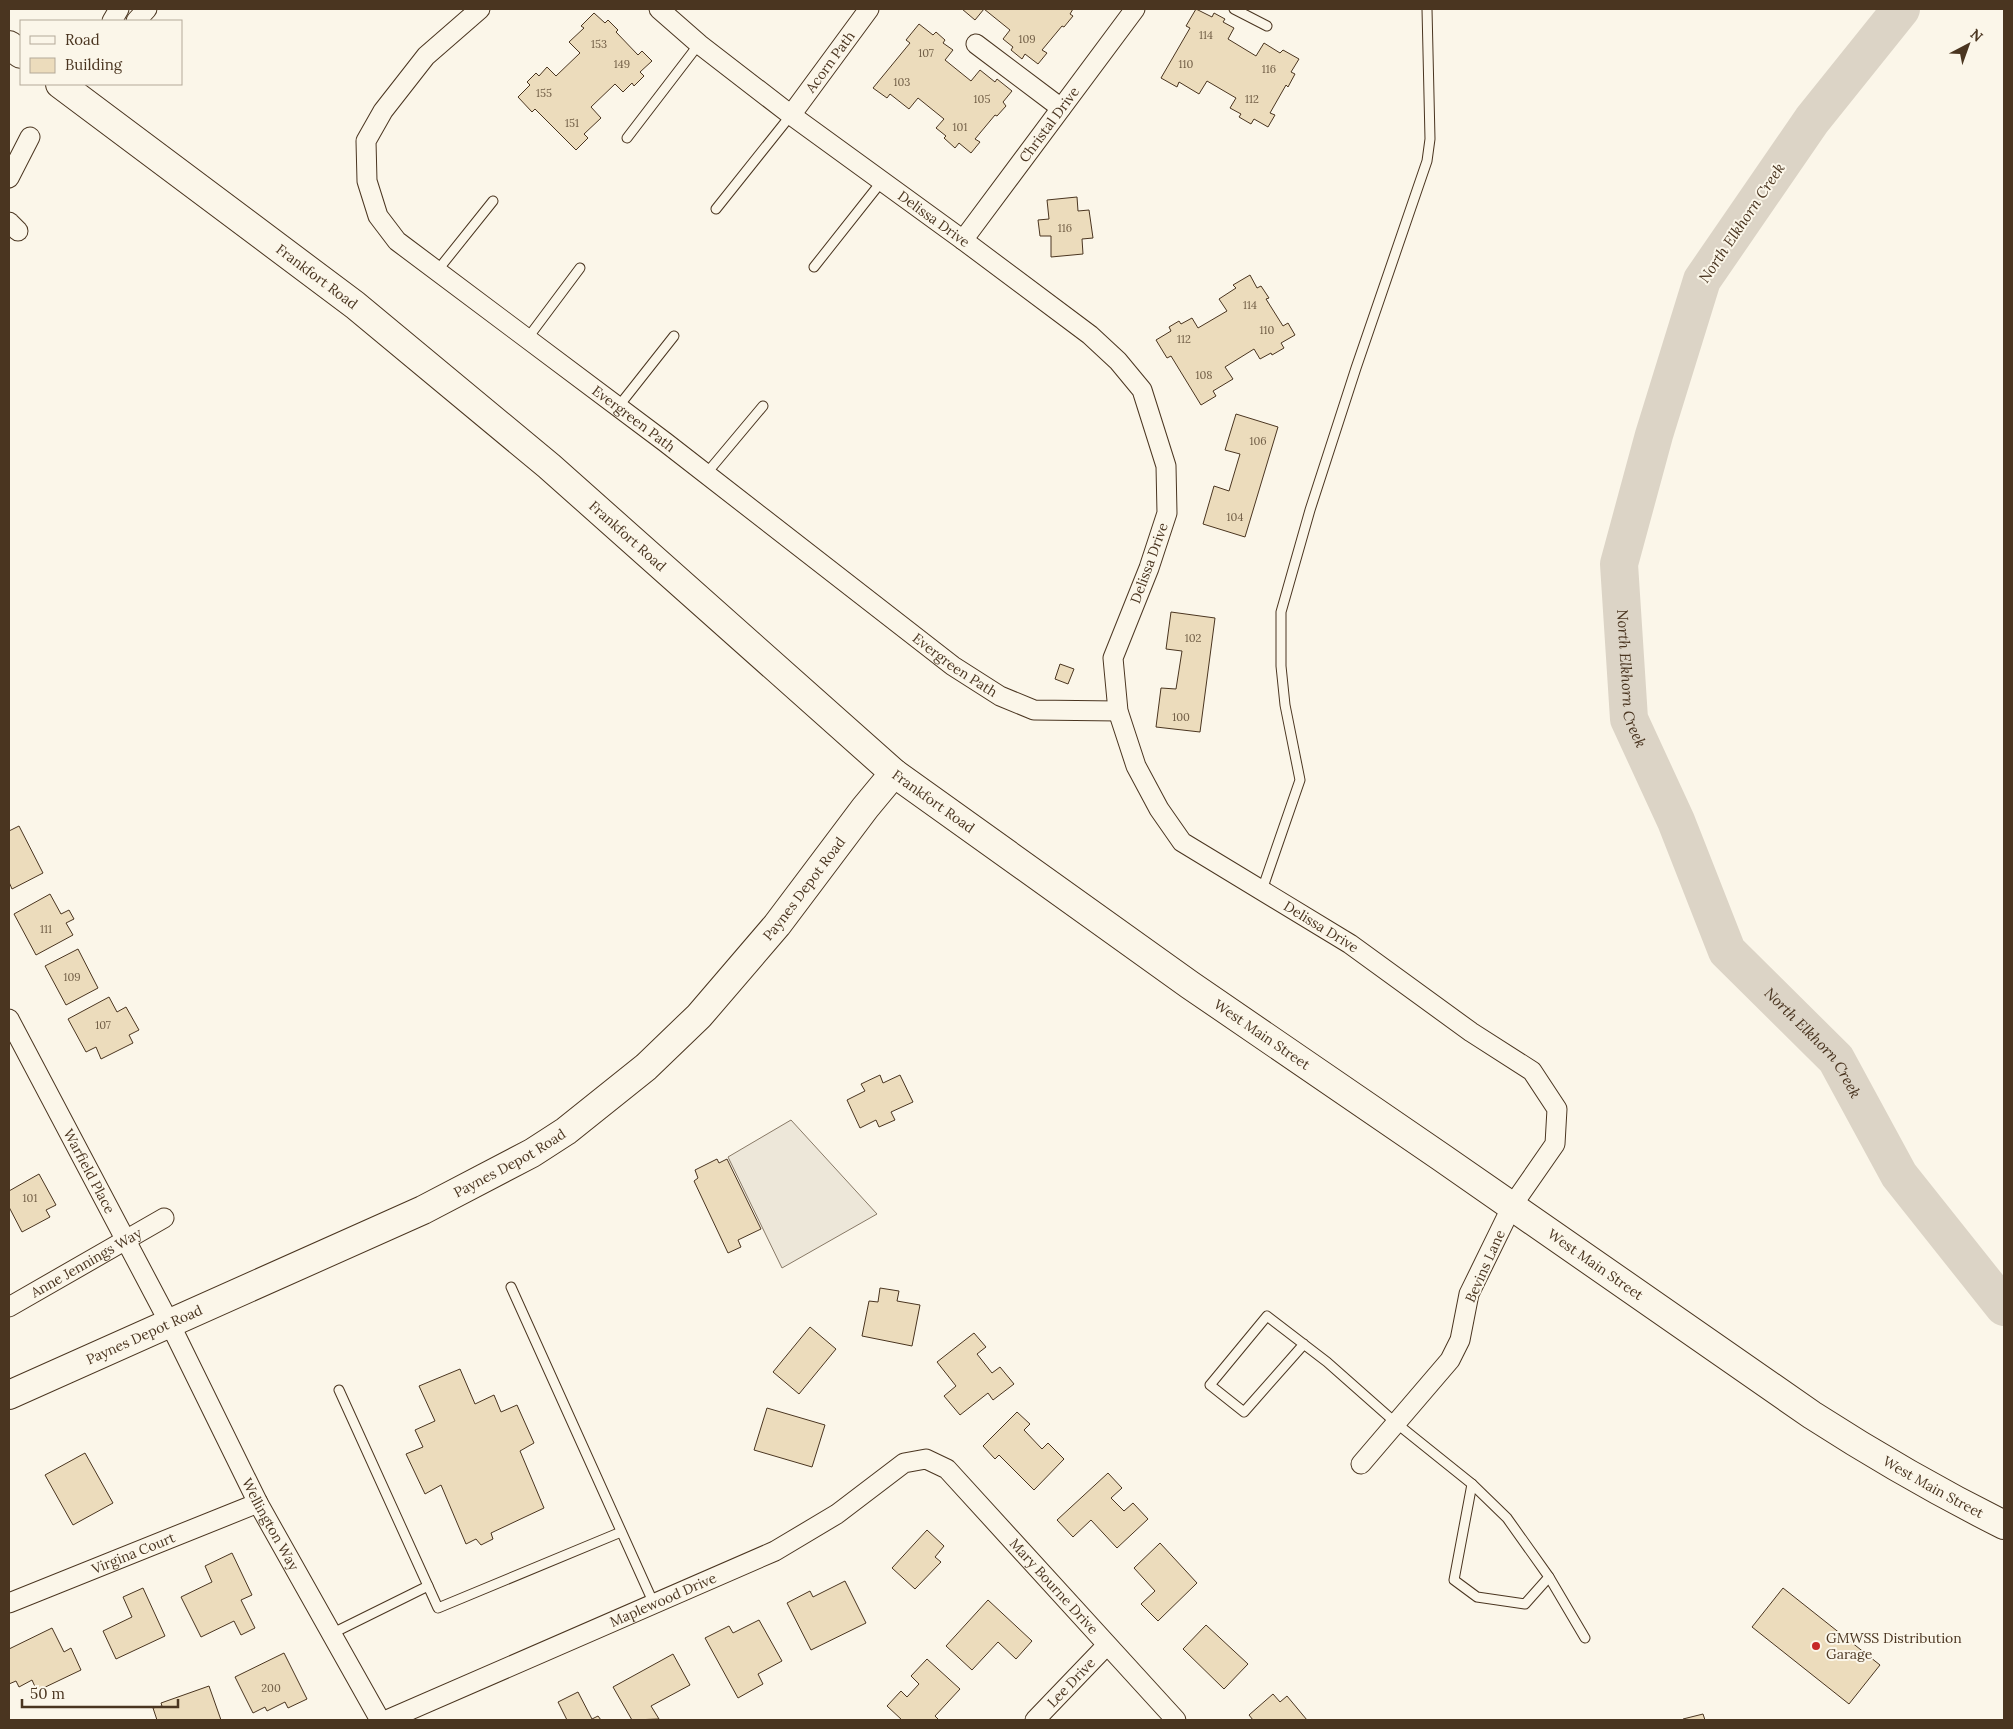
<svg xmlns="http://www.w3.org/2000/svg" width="2013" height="1729" font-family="Lora,serif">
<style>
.parking{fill:#ede7d9;stroke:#887966}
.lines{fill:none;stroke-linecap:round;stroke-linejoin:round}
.river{stroke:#dcd4c6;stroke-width:38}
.building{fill:#ecdcbc;stroke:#4a3520}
.service-casing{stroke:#4a3520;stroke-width:11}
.minor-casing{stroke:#4a3520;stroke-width:21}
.primary-casing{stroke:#4a3520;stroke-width:30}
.service{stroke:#fbf6e9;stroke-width:9}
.minor{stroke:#fbf6e9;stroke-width:19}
.primary{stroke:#fbf6e9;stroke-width:28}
.poi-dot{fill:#c62828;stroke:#fbf6e9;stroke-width:2}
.labels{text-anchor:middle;stroke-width:4;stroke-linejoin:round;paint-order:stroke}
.number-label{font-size:11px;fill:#725f47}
.street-label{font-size:14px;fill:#4a3520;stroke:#fbf6e9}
.poi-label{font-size:14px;fill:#4a3520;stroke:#fbf6e9;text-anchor:start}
.water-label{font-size:15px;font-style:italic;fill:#4a3520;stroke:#fbf6e9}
</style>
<rect width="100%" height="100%" fill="#fbf6e9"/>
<!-- parking -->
<polygon class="parking" points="791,1120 877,1214 782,1268 728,1157"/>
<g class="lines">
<!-- river -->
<path class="river" id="s1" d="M1901,9L1812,120L1702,280L1654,435L1619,564L1629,719L1676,821L1727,951L1836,1059L1899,1175L2004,1307"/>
</g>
<!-- building -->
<g class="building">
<polygon points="962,9 1073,9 1070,14 1073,16 1064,27 1062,26 1042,50 1047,53 1038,64 1025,54 1022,59 1011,50 1013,47 1003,39 1010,30 984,9 975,20"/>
<polygon points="1196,9 1212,17 1214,13 1225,19 1223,22 1234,28 1228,39 1256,56 1264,43 1280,53 1283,50 1299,59 1291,72 1295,74 1288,87 1286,85 1270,113 1275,115 1268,127 1254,119 1251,124 1239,117 1241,114 1230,108 1236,98 1207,81 1199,94 1179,82 1177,87 1161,78 1190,28 1186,26"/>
<polygon points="594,13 605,23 608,20 618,30 616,32 638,55 642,51 652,61 640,72 644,76 634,86 632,83 623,92 615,84 591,107 601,118 584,134 588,138 576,150 535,109 532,112 518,97 530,85 527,82 536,73 539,76 547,67 556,76 580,53 569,42 584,28 581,26"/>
<polygon points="919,24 933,35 936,32 945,40 943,43 953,50 945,60 971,81 980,70 995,82 997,79 1012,91 1003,102 1006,106 997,116 995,115 975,139 980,142 971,153 959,143 955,148 944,138 946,136 936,128 944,119 918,98 909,109 890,94 887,98 873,88 910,43 906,40"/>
<polygon points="1077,197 1078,211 1089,210 1093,238 1082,239 1083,254 1051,257 1051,236 1040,236 1038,220 1049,219 1047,200"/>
<polygon points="1250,275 1257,288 1261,286 1269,298 1266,299 1283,326 1288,323 1295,335 1281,343 1284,348 1272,355 1271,353 1260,359 1254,349 1225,367 1233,379 1213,391 1216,396 1201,405 1171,356 1167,358 1156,340 1171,331 1169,327 1179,321 1181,324 1192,318 1198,328 1227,311 1219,299 1236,288 1233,285"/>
<polygon points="1236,414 1278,427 1245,537 1203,524 1214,486 1229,491 1240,454 1225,450"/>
<polygon points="1171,612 1215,618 1200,732 1156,727 1161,688 1176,689 1182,651 1166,649"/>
<polygon points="1060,664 1074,669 1068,684 1055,679"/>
<polygon points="19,826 43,873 12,889 9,882 9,831"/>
<polygon points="50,894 61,914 69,910 74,919 66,923 73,935 36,955 14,914"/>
<polygon points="78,949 98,988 66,1005 45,966"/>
<polygon points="109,997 117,1012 126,1007 139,1030 129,1035 133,1043 101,1059 96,1047 86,1052 68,1019"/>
<polygon points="880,1075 883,1083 900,1075 913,1102 891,1112 895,1120 879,1127 876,1120 860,1128 847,1100 865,1091 861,1084"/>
<polygon points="717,1159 719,1163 727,1159 761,1229 738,1240 741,1247 728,1253 694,1181 698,1178 695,1170"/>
<polygon points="39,1174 56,1205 46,1210 50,1217 22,1232 9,1207 9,1191"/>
<polygon points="880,1288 899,1291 897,1301 920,1305 912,1346 862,1336 869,1301 878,1302"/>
<polygon points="810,1327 836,1349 799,1394 773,1372"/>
<polygon points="974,1333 986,1347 977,1354 992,1373 1000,1367 1014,1384 993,1400 988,1393 960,1415 944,1396 956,1386 937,1362"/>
<polygon points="460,1369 475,1404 494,1395 501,1412 517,1405 534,1443 520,1451 544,1508 491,1533 493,1539 481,1545 476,1539 466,1544 441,1485 425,1494 406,1454 423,1447 415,1430 435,1421 419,1386"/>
<polygon points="767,1408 825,1425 812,1467 754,1450"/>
<polygon points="1017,1412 1030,1424 1024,1430 1042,1449 1048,1443 1064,1459 1034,1490 999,1455 995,1459 983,1446"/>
<polygon points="85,1453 113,1503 73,1525 45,1475"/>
<polygon points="1108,1473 1122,1488 1111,1498 1124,1511 1133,1503 1148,1519 1117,1548 1091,1520 1073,1537 1057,1520"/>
<polygon points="927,1530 944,1546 935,1557 941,1562 915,1589 892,1568"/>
<polygon points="1160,1543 1197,1583 1158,1621 1141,1604 1155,1591 1134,1568"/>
<polygon points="232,1553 252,1595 241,1600 255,1628 241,1635 234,1621 201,1637 181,1597 212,1582 205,1566"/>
<polygon points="845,1581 866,1623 811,1650 787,1603 810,1591 813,1597"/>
<polygon points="143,1588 165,1636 116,1659 103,1631 132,1617 123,1597"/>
<polygon points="1783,1588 1880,1665 1849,1704 1752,1627"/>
<polygon points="988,1600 1032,1641 1016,1659 998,1642 972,1670 946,1646"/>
<polygon points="759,1620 782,1661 758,1674 763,1684 738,1698 705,1638 729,1626 733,1633"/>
<polygon points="1206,1625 1248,1664 1224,1689 1183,1649"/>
<polygon points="52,1628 64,1652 71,1648 81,1670 37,1691 32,1680 19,1687 16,1681 9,1684 9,1649"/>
<polygon points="284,1653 307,1699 288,1708 285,1702 267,1711 265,1707 253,1713 235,1677"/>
<polygon points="673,1654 690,1685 651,1706 659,1719 632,1720 613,1687"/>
<polygon points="927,1659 960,1689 935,1716 939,1720 902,1720 887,1706 901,1691 907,1697 919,1684 911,1676"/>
<polygon points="209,1686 221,1720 157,1720 153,1708 162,1706 161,1703"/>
<polygon points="578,1692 592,1719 598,1716 601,1720 567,1720 558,1702"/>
<polygon points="1273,1694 1280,1702 1287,1696 1307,1720 1253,1720 1249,1715"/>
<polygon points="1703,1714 1705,1720 1683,1720 1683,1719"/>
</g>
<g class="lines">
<defs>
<g id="service">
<polyline points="1234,9 1267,26"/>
<polyline points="627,138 699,44"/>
<polyline points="716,209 791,115"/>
<polyline points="814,267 882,181"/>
<polyline points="437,271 493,201"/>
<polyline points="527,339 580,268"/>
<polyline points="618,407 674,336"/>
<polyline points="706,474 763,406"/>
<polyline points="1262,890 1300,780 1285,705 1281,666 1281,612 1310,510 1356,368 1427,161 1430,139 1427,9"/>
<polyline points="511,1287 654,1604"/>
<polyline points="1304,1344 1244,1412 1210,1385 1267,1316 1327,1362 1396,1423 1472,1484 1507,1518 1549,1577 1585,1638"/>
<polyline points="339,1390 438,1608 621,1532"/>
<polyline points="1472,1484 1454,1580 1477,1597 1525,1604 1549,1577"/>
<polyline points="331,1634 428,1586"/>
</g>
<g id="minor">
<path id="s2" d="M480,9L426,56L383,111L366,141L367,181L378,216L397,241L665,442L953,666L1000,696L1034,710L1118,711"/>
<path id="s3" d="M659,9L699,44L791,115L963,240L1090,335L1118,361L1142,390L1166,466L1167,513L1149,568L1113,658L1118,711L1136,766L1159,809L1182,842L1350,944L1471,1032L1532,1071L1557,1109L1555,1144L1512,1206L1469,1294L1460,1340L1450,1360L1361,1464"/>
<polyline points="112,21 119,9"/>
<polyline points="136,21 147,9"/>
<polyline points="976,44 1061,108"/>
<path id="s4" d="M791,115L869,9"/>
<polyline points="9,178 30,137"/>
<polyline points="9,222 18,231"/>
<path id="s5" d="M963,240L1135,9"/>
<path id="s6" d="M9,1019L170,1324L258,1503L380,1720"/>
<path id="s7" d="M9,1307L164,1218"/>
<path id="s8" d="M9,1603L258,1503"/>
<path id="s9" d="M387,1720L775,1551L837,1514L904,1463L926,1459L947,1469L1176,1720"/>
<path id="s10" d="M1035,1720L1107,1645"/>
</g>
<g id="primary">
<polyline points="9,45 21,54"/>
<path id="s11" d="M60,84L355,305L549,466L894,773L1190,985L1441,1157L1812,1415C1874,1455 1938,1492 2004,1525"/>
<path id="s12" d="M9,1395L423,1210L532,1153L566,1131L646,1067L699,1016L777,925L865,808L894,773"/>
</g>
</defs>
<!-- service casing -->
<use href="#service" class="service-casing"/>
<!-- minor casing -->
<use href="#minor" class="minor-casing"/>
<!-- primary casing -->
<use href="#primary" class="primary-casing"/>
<!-- service -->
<use href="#service" class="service"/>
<!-- minor -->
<use href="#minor" class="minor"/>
<!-- primary -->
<use href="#primary" class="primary"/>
</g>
<!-- markers -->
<circle class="poi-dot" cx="1816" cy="1646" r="5"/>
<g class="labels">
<!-- number labels -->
<g class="number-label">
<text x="1206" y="39">114</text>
<text x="1027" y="43">109</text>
<text x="599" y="48">153</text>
<text x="926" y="57">107</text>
<text x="622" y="68">149</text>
<text x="1186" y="68">110</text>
<text x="1269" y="73">116</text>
<text x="902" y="86">103</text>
<text x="544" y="97">155</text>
<text x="982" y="103">105</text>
<text x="1252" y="103">112</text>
<text x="572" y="127">151</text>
<text x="960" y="131">101</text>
<text x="1065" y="232">116</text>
<text x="1250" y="309">114</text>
<text x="1267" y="334">110</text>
<text x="1184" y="343">112</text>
<text x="1204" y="379">108</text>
<text x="1258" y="445">106</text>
<text x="1235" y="521">104</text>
<text x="1193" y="642">102</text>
<text x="1181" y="721">100</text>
<text x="46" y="933">111</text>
<text x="72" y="981">109</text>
<text x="103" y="1029">107</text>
<text x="30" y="1202">101</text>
<text x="271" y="1692">200</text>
</g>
<!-- street labels -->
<g class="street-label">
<text dy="5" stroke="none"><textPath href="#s4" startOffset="66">Acorn Path</textPath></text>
<text dy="5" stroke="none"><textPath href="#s5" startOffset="144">Christal Drive</textPath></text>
<text dy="5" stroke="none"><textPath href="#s3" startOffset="346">Delissa Drive</textPath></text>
<text dy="5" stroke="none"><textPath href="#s11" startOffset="321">Frankfort Road</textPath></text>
<text dy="5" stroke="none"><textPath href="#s2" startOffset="580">Evergreen Path</textPath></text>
<text dy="5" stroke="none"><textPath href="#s11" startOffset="726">Frankfort Road</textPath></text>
<text transform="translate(1149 563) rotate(-70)" y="5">Delissa Drive</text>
<text dy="5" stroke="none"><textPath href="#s2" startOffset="985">Evergreen Path</textPath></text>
<text dy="5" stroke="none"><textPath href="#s11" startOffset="1131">Frankfort Road</textPath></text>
<text dy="5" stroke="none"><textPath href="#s12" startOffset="958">Paynes Depot Road</textPath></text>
<text dy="5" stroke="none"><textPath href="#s3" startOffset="1261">Delissa Drive</textPath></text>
<text dy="5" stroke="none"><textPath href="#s11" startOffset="1534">West Main Street</textPath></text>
<text dy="5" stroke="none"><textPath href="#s12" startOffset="552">Paynes Depot Road</textPath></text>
<text dy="5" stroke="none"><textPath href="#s6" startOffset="172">Warfield Place</textPath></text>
<text dy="5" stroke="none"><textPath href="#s7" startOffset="89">Anne Jennings Way</textPath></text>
<text dy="5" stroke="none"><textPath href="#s11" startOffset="1939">West Main Street</textPath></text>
<text transform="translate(1485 1266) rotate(-66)" y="5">Bevins Lane</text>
<text dy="5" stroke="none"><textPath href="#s12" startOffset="148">Paynes Depot Road</textPath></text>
<text dy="5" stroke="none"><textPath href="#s11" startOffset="2344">West Main Street</textPath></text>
<text dy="5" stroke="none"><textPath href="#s6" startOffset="569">Wellington Way</textPath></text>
<text dy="5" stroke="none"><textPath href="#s8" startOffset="134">Virgina Court</textPath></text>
<text dy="5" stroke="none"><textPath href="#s9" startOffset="784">Mary Bourne Drive</textPath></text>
<text dy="5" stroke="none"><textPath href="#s9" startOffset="301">Maplewood Drive</textPath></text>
<text dy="5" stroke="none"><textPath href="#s10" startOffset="52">Lee Drive</textPath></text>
</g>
<!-- poi labels -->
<g class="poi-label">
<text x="1826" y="1643">GMWSS Distribution<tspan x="1826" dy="16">Garage</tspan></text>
</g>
<!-- water labels -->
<g class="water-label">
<text transform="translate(1742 223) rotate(-56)" y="5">North Elkhorn Creek</text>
<text dy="5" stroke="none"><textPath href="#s1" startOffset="748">North Elkhorn Creek</textPath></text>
<text dy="5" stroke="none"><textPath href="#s1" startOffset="1166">North Elkhorn Creek</textPath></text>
</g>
</g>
<!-- border -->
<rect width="2013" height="1729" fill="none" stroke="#4a3520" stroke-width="20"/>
<!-- legend -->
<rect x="20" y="20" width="162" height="65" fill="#fbf6e9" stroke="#b4a999"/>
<rect x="30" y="36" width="25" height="8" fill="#fbf6e9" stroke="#b4a999"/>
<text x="65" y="45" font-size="15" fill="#4a3520">Road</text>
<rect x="30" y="58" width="25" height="15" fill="#ecdcbc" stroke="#b4a999"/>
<text x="65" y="70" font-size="15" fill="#4a3520">Building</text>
<!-- north arrow -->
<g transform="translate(1968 45) rotate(41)" stroke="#fbf6e9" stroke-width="4" paint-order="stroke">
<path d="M0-4L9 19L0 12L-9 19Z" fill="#4a3520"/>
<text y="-8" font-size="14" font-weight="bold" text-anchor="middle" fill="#4a3520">N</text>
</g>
<!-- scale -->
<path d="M22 1699v8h156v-8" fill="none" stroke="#4a3520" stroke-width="2.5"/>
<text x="30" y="1699" font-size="15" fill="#4a3520" stroke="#fbf6e9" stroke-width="4" paint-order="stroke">50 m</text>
</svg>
